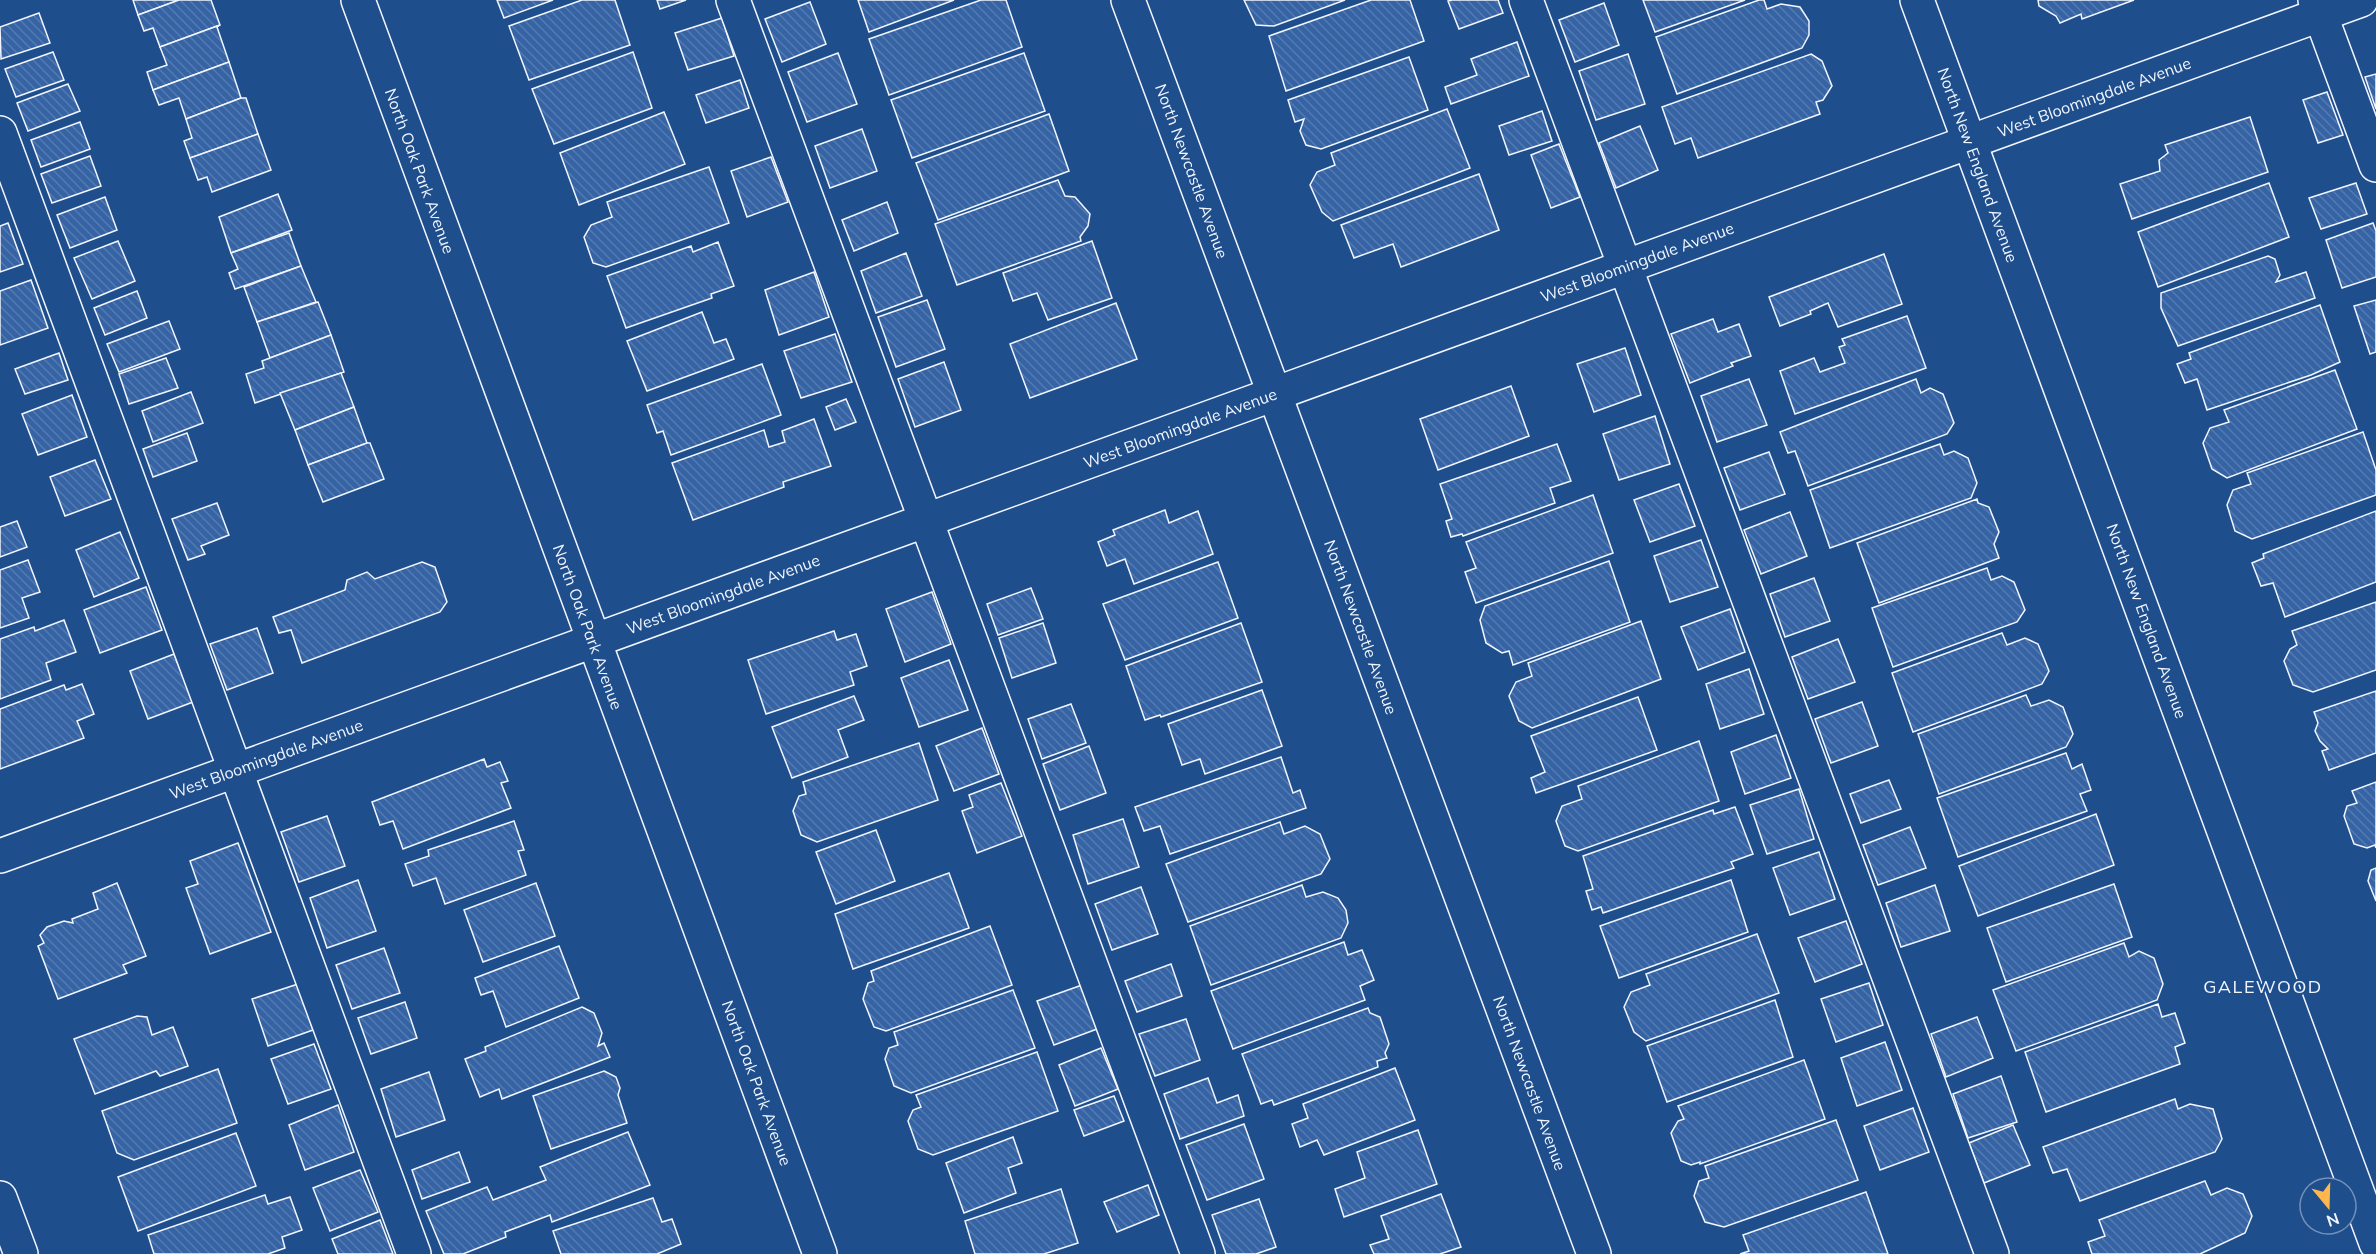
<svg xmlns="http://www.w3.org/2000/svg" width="2376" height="1254" font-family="Mulish,sans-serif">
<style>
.building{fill:url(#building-back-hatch);stroke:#f2f6ff;stroke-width:1.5}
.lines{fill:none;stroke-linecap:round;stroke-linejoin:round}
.minor-casing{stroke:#f2f6ff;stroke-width:36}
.minor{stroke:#1f4e8c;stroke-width:33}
.labels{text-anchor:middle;stroke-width:4.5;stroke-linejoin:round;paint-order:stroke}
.street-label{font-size:16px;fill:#f2f6ff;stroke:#1f4e8c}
.neighbourhood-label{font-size:18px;letter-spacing:1.5px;fill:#f2f6ff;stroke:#1f4e8c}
</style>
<defs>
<pattern id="building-back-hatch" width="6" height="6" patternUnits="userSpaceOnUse" patternTransform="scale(1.5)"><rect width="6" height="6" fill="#3563a3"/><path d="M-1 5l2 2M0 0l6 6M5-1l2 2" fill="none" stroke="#537ab1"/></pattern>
</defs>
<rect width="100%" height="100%" fill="#1f4e8c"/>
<!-- building -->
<g class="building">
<polygon points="133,0 179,0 138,15"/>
<polygon points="179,0 211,0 220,25 160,47 153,28 144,31 138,15"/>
<polygon points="497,0 553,0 504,18"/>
<polygon points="582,0 615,0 630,45 529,80 509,26"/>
<polygon points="657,0 686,0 660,9"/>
<polygon points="858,0 954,0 869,32"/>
<polygon points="981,0 1006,0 1022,47 889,95 869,39"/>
<polygon points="1244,0 1345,0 1274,26 1256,25"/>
<polygon points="1371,0 1410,0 1424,41 1286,91 1269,36"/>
<polygon points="1452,0 1498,0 1503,13 1459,29 1448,1"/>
<polygon points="1643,0 1745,0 1655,32"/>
<polygon points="1759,0 1764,0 1767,9 1781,4 1800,7 1809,21 1809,35 1802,48 1677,94 1656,37"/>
<polygon points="2038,0 2134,0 2082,19 2081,14 2060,23 2056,16 2039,6"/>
<polygon points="810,2 826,44 782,62 765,19"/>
<polygon points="1604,3 1619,45 1575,62 1559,20"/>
<polygon points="39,13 50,43 1,59 0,27"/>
<polygon points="722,18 734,56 688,70 675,33"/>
<polygon points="220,25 217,27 229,62 153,90 147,72 167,65 160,47"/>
<polygon points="1517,42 1529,76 1451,104 1445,87 1477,75 1471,59"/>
<polygon points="53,52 64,80 16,97 5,69"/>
<polygon points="633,52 652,108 554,144 532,89"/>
<polygon points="838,53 857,104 807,122 788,72"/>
<polygon points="1024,53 1045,111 912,158 891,100"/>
<polygon points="1628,54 1645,104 1596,120 1579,71"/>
<polygon points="1811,54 1822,61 1832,86 1823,100 1816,102 1820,114 1698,158 1691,138 1675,144 1662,107"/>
<polygon points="1409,57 1428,110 1321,149 1306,145 1300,131 1304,119 1295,122 1288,100"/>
<polygon points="229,62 241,98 186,119 179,98 159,105 153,90"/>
<polygon points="2376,74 2376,109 2365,77"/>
<polygon points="740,80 749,108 706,123 696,95"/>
<polygon points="68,84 80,111 28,131 17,103"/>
<polygon points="2327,92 2343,135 2318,143 2303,100"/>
<polygon points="241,98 246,98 258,134 190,158 184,141 192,138 186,119"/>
<polygon points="1447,109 1470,168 1333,221 1322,212 1310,185 1317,172 1335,165 1331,153"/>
<polygon points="1542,111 1552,141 1509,155 1499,126"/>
<polygon points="664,112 685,164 579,205 560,153"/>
<polygon points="1049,114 1069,171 938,220 916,163"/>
<polygon points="2250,117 2268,172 2132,219 2120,184 2160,171 2159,160 2168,153 2165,145"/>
<polygon points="80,122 90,149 41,167 31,140"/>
<polygon points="1640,126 1658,170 1616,188 1599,143"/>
<polygon points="862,129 877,171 830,188 815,146"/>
<polygon points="258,134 271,170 212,192 207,177 198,180 190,158"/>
<polygon points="1559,144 1580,197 1551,208 1531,155"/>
<polygon points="90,156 101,186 52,203 41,174"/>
<polygon points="771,157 788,202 747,217 731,171"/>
<polygon points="709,167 729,223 606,267 593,263 584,237 591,225 612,217 607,202"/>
<polygon points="1479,174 1499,230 1401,267 1393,244 1354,258 1341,225"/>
<polygon points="1058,180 1065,196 1075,197 1090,214 1088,226 1080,237 1081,241 957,285 935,224"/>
<polygon points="2269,183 2289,237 2158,287 2138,232"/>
<polygon points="2356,183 2367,214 2321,229 2309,198"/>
<polygon points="278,194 292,230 231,253 219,217"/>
<polygon points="105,197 117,230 70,248 57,215"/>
<polygon points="887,202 898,233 854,251 842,220"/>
<polygon points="8,223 23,264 0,272 0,226"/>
<polygon points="2373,223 2376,231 2376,277 2342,288 2326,240"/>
<polygon points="289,233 301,266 235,289 229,273 238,269 231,253"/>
<polygon points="118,241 135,281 92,299 74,258"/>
<polygon points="1092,241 1112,298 1048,320 1037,293 1013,301 1003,273"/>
<polygon points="718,242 734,286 711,294 712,298 626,328 607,276 691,246 693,252"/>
<polygon points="906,253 922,296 876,313 861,271"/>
<polygon points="1884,254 1902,304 1838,327 1828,303 1810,311 1811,314 1780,326 1769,297"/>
<polygon points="2268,256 2275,259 2280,275 2276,282 2306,272 2315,298 2178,346 2161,308 2161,293"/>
<polygon points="301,266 316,302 257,322 244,287"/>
<polygon points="814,272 829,317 779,335 765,290"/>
<polygon points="31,280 48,328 0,345 0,291"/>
<polygon points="137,291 147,318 105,335 94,308"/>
<polygon points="927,300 945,349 896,367 878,317"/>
<polygon points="2376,300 2376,352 2370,354 2354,306"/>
<polygon points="318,302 331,335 270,358 257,322"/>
<polygon points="1116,303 1137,359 1030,398 1010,344"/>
<polygon points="2320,305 2340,362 2311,375 2207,410 2197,379 2185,383 2177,364 2191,359 2189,353"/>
<polygon points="702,312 714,343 726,339 734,359 647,391 627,341"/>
<polygon points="1907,316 1926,368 1795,414 1780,371 1814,358 1820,372 1845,363 1839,347 1845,345 1842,339"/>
<polygon points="1713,319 1718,332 1739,324 1751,356 1731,363 1733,366 1690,383 1671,334"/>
<polygon points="169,321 180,349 119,372 107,344"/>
<polygon points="835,334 852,382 801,398 784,351"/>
<polygon points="331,335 344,372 255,403 246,374 264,368 262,361"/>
<polygon points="1625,348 1641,395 1594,412 1577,364"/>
<polygon points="59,353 68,380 25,394 15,369"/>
<polygon points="166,358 178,388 129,404 119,374"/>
<polygon points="944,362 961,410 915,427 898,379"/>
<polygon points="762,364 781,415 671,455 663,431 657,433 647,405"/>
<polygon points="2335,370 2357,429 2227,478 2212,469 2203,443 2210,428 2229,422 2224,410"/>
<polygon points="341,373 354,407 295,430 280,393"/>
<polygon points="1749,379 1767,425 1717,442 1701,396"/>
<polygon points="1916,379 1921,393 1930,388 1943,394 1954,423 1947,434 1808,486 1795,451 1788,453 1780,432"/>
<polygon points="1511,386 1529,436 1438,470 1420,419"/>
<polygon points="191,392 203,423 153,442 142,411"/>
<polygon points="72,395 87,437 38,455 22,414"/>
<polygon points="846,399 856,422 835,430 826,407"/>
<polygon points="354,407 367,443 308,465 295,430"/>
<polygon points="1655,416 1670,464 1619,480 1603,434"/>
<polygon points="814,419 831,466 783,482 784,487 693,520 672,463 764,430 769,447 785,442 782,431"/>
<polygon points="2363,432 2376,470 2376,495 2252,539 2235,531 2227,505 2233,490 2251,484 2247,473"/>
<polygon points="187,433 197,461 153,477 143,449"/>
<polygon points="367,443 370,443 384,479 323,502 308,465"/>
<polygon points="1557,444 1571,481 1550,488 1555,503 1463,536 1462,534 1451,537 1446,521 1452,519 1440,484"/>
<polygon points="1940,444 1944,455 1954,451 1968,458 1977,483 1971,498 1830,548 1810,490"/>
<polygon points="1769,452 1785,494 1740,510 1724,468"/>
<polygon points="95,460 111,499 65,516 50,477"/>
<polygon points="1679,484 1695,526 1650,542 1634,500"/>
<polygon points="1593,495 1613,553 1476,603 1465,572 1476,568 1466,542"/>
<polygon points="1977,499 1978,503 1989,507 1999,532 1994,544 1999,558 1879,603 1857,543"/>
<polygon points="217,503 229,535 201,546 205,554 188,560 172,519"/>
<polygon points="1165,510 1169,523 1198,511 1213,554 1134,584 1125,559 1107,566 1098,542 1115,535 1113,530"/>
<polygon points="2376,511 2376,582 2285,617 2273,583 2261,586 2252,563 2264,558 2263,554"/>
<polygon points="1790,512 1807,556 1761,574 1744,530"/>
<polygon points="17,521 27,547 0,557 0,527"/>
<polygon points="120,532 139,578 94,597 76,550"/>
<polygon points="1701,540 1718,587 1670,602 1654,556"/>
<polygon points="28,560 40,592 22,598 29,618 0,628 0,570"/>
<polygon points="1609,561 1630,622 1513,665 1509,651 1502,653 1486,643 1480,620 1485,606"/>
<polygon points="422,562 435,567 447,602 440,612 302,663 291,630 279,633 273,617 345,590 347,580 367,572 375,579"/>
<polygon points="1218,562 1238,618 1125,660 1103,604"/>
<polygon points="1987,568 1991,580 2002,576 2014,582 2025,610 2017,622 1893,667 1872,608"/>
<polygon points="1814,578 1830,621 1785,637 1770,594"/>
<polygon points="146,587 162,630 100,653 84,610"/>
<polygon points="1031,588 1043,619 998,635 987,604"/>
<polygon points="932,592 951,644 905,662 886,609"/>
<polygon points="2376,602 2376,670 2313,692 2293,685 2284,661 2290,649 2297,645 2292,631"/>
<polygon points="1730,609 1745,652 1698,670 1681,627"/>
<polygon points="64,620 76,652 46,663 51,680 0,699 0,639 34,627 35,631"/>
<polygon points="1641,621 1661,679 1532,728 1519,721 1509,696 1516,682 1532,676 1528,663"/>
<polygon points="1043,623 1056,663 1012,678 999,638"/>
<polygon points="1241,623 1262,682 1161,717 1160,715 1145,720 1126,666"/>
<polygon points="257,628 273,673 227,690 210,644"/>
<polygon points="834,631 837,640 856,634 867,666 850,672 854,685 766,714 748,660"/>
<polygon points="2002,633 2007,645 2025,638 2038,644 2049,671 2042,684 1913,732 1892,673"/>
<polygon points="1838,639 1855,682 1808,699 1792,657"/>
<polygon points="174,654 193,702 148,719 130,671"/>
<polygon points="949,660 968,710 919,727 901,678"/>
<polygon points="1749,669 1764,714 1720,729 1706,684"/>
<polygon points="82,684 94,714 77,721 84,738 0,769 0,709 64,685 66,690"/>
<polygon points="1262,690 1282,746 1205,774 1200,759 1182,765 1168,724"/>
<polygon points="2376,691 2376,753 2329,770 2322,751 2328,749 2320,741 2315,731 2318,723 2314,712"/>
<polygon points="2026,695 2031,706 2049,700 2063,707 2073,734 2066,747 1939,794 1918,734"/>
<polygon points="854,696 864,720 838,730 848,757 792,778 772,727"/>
<polygon points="1638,697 1657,750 1536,793 1531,778 1545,772 1531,736"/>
<polygon points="1862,702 1878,746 1831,763 1815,719"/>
<polygon points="1071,704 1086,743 1042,759 1028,719"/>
<polygon points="982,728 999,774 954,791 936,746"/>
<polygon points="1776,735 1791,778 1745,794 1731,752"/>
<polygon points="1699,741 1719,801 1578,851 1565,846 1556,821 1562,806 1582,799 1578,786"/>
<polygon points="919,743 938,800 817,842 801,835 793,811 799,796 806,794 803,782"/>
<polygon points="1089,746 1106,793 1060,810 1043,764"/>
<polygon points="2066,753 2072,769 2082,764 2091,790 2080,794 2087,811 1958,857 1937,798"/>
<polygon points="1281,757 1293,793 1300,790 1306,808 1170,854 1160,826 1144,831 1135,807"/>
<polygon points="484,759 487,767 500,762 508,781 501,783 511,808 403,849 393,821 380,825 372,802"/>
<polygon points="1889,780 1901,809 1861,823 1850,794"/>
<polygon points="2376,782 2376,848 2375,845 2367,848 2354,844 2344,816 2347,806 2357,803 2352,791"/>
<polygon points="1001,783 1022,836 977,853 962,811 973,807 969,795"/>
<polygon points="1799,789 1814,839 1767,854 1750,805"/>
<polygon points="1735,807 1753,854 1731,862 1734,868 1603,913 1601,907 1592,910 1586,891 1593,889 1583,856 1713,810 1714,814"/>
<polygon points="2096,814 2114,865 1978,916 1959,866"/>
<polygon points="327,816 345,866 299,882 281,832"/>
<polygon points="1123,819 1139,867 1088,884 1073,835"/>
<polygon points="514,821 524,850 518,851 526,875 445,904 436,878 413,886 405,864 429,856 428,850"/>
<polygon points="1280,822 1284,834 1305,826 1320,834 1330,859 1321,874 1188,922 1166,864"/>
<polygon points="1910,827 1926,868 1878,885 1863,845"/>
<polygon points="876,830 895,881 836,904 816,852"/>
<polygon points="238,843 271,932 210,954 186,888 198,884 190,861"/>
<polygon points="1819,852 1835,899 1790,915 1773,868"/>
<polygon points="2376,868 2376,901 2368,881 2371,870"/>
<polygon points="949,873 969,928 853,969 835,914"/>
<polygon points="358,880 376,931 327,948 310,898"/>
<polygon points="1731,880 1748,932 1619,978 1600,926"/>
<polygon points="117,883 146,956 123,965 127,973 58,999 38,946 44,943 40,935 47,927 64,921 73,923 72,919 98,909 93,893"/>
<polygon points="536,883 555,936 483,962 464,910"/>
<polygon points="2114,884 2132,937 2006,982 1987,928"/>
<polygon points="1302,885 1306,897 1323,892 1338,898 1346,910 1348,923 1341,938 1211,985 1190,926"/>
<polygon points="1935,885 1950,931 1901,947 1886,903"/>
<polygon points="1141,887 1158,934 1112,950 1095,904"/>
<polygon points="1846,921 1862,964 1815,982 1798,938"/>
<polygon points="990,926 1012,985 886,1031 874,1027 863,999 868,983 874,981 871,971"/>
<polygon points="1757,934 1779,993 1646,1041 1634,1032 1624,1007 1631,992 1650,985 1646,974"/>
<polygon points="1344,942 1348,955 1362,950 1374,980 1360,986 1365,1000 1233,1049 1211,991"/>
<polygon points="2124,943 2129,957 2139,951 2154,958 2163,984 2157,1000 2016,1051 1993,990"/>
<polygon points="559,946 579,998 506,1027 493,991 481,995 475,978"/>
<polygon points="384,948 400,993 352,1009 336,965"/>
<polygon points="1171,964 1182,996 1137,1012 1125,981"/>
<polygon points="1869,983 1883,1025 1836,1042 1821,999"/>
<polygon points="298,984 313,1030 268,1046 252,999"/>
<polygon points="1082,985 1097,1029 1054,1045 1037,1001"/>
<polygon points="1013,990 1035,1048 911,1093 894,1086 885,1059 889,1048 898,1045 894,1032"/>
<polygon points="1775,1000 1793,1057 1667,1102 1647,1046"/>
<polygon points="405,1002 417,1038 371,1054 358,1018"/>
<polygon points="2158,1004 2162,1017 2175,1013 2185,1043 2175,1047 2180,1064 2046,1112 2025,1052"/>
<polygon points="582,1007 594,1013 602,1033 598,1046 604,1043 610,1057 502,1099 499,1089 480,1097 465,1059 486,1051 485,1047"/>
<polygon points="1368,1008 1370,1013 1380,1017 1389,1044 1385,1053 1387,1058 1377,1061 1378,1067 1274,1105 1272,1100 1261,1104 1242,1054"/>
<polygon points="137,1016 147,1017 152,1035 173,1027 188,1066 160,1076 156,1071 95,1094 74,1039"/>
<polygon points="1977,1017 1993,1058 1946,1077 1931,1034"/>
<polygon points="1186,1019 1200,1060 1155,1076 1139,1034"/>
<polygon points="1885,1042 1902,1090 1857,1106 1841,1058"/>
<polygon points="314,1044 331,1089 288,1104 271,1059"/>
<polygon points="1101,1048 1118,1089 1075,1106 1059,1065"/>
<polygon points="1037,1052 1058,1111 933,1155 918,1149 908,1121 913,1110 921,1107 916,1095"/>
<polygon points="1804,1060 1825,1119 1700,1164 1700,1162 1691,1165 1681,1161 1671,1133 1678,1121 1684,1119 1678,1106"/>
<polygon points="1395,1068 1415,1120 1324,1155 1317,1140 1300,1147 1292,1124 1308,1118 1303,1104"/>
<polygon points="218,1069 237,1123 134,1160 117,1153 102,1111"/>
<polygon points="604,1071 616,1077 620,1088 618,1095 627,1123 551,1149 533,1096"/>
<polygon points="429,1072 445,1120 396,1137 381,1089"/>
<polygon points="2001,1076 2017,1122 1968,1138 1953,1094"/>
<polygon points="1208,1078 1217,1103 1238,1095 1244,1116 1180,1139 1164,1094"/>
<polygon points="1114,1096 1124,1121 1084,1136 1074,1110"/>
<polygon points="2175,1099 2178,1109 2190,1104 2213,1109 2222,1139 2215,1152 2080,1201 2067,1169 2053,1173 2043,1147"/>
<polygon points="338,1105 354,1152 305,1170 289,1125"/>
<polygon points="1913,1108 1929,1152 1880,1170 1864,1126"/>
<polygon points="1836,1120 1858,1180 1724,1227 1705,1222 1694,1196 1699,1181 1709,1178 1705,1166"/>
<polygon points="1244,1124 1264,1179 1207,1200 1186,1145"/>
<polygon points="2013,1125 2030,1165 1984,1183 1969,1143"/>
<polygon points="1418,1130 1437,1184 1344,1217 1335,1189 1365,1178 1357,1152"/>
<polygon points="628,1132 650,1185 552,1222 550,1215 505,1232 506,1237 463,1254 444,1254 426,1211 487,1187 493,1200 546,1180 540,1167"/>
<polygon points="236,1133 256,1186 138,1231 118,1177"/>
<polygon points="1013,1137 1022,1163 1008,1168 1016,1193 964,1213 946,1163"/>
<polygon points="459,1152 470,1182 422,1199 412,1170"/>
<polygon points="360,1170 378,1212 330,1231 313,1188"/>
<polygon points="2205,1181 2211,1195 2227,1188 2243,1194 2252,1216 2245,1233 2200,1254 2092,1254 2088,1242 2105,1236 2099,1220"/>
<polygon points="1148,1185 1159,1215 1117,1232 1104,1202"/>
<polygon points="1061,1189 1078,1243 1044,1254 975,1254 965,1221"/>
<polygon points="1866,1192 1888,1254 1740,1254 1749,1251 1743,1235"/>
<polygon points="1441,1194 1461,1247 1440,1254 1374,1254 1370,1245 1389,1239 1381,1216"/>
<polygon points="265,1195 268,1204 290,1197 302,1230 282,1237 285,1248 268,1254 154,1254 148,1235"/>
<polygon points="653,1198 662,1222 672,1219 681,1244 657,1254 561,1254 553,1231"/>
<polygon points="1259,1199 1276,1247 1256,1254 1226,1254 1212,1215"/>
<polygon points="380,1220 393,1254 338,1254 332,1239"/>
</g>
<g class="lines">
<defs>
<g id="minor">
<polyline points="358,0 820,1254"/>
<polyline points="733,0 1198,1254"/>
<polyline points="1128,0 1594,1254"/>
<polyline points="1526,0 1992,1254"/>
<polyline points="1917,0 2376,1243"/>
<polyline points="2315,0 2376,165"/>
<polyline points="0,133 414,1254"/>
<polyline points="0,856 2361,0"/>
<polyline points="0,1198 21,1254"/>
</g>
</defs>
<!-- minor casing -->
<use href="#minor" class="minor-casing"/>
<!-- minor -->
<use href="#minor" class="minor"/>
</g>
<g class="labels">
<!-- street labels -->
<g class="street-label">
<text transform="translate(2094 97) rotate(-20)" y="6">West Bloomingdale Avenue</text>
<text transform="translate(1978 165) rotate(70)" y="6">North New England Avenue</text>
<text transform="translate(420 171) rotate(70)" y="6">North Oak Park Avenue</text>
<text transform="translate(1192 171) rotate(70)" y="6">North Newcastle Avenue</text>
<text transform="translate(1637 262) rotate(-20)" y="6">West Bloomingdale Avenue</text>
<text transform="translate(1180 428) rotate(-20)" y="6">West Bloomingdale Avenue</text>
<text transform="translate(723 594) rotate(-20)" y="6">West Bloomingdale Avenue</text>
<text transform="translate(2147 621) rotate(70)" y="6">North New England Avenue</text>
<text transform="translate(588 627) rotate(70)" y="6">North Oak Park Avenue</text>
<text transform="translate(1361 627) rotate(70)" y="6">North Newcastle Avenue</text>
<text transform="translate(266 759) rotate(-20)" y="6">West Bloomingdale Avenue</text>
<text transform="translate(757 1083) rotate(70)" y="6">North Oak Park Avenue</text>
<text transform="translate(1530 1083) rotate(70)" y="6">North Newcastle Avenue</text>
</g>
<!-- neighbourhood labels -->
<g class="neighbourhood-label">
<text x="2263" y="993">GALEWOOD</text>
</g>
</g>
<!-- north arrow -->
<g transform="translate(2328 1206) rotate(161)"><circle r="28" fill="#1f4e8c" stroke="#7391ba" stroke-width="1.5"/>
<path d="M0-4.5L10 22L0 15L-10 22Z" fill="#ffb74d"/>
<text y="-9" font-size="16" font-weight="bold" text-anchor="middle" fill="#f2f6ff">N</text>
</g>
</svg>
